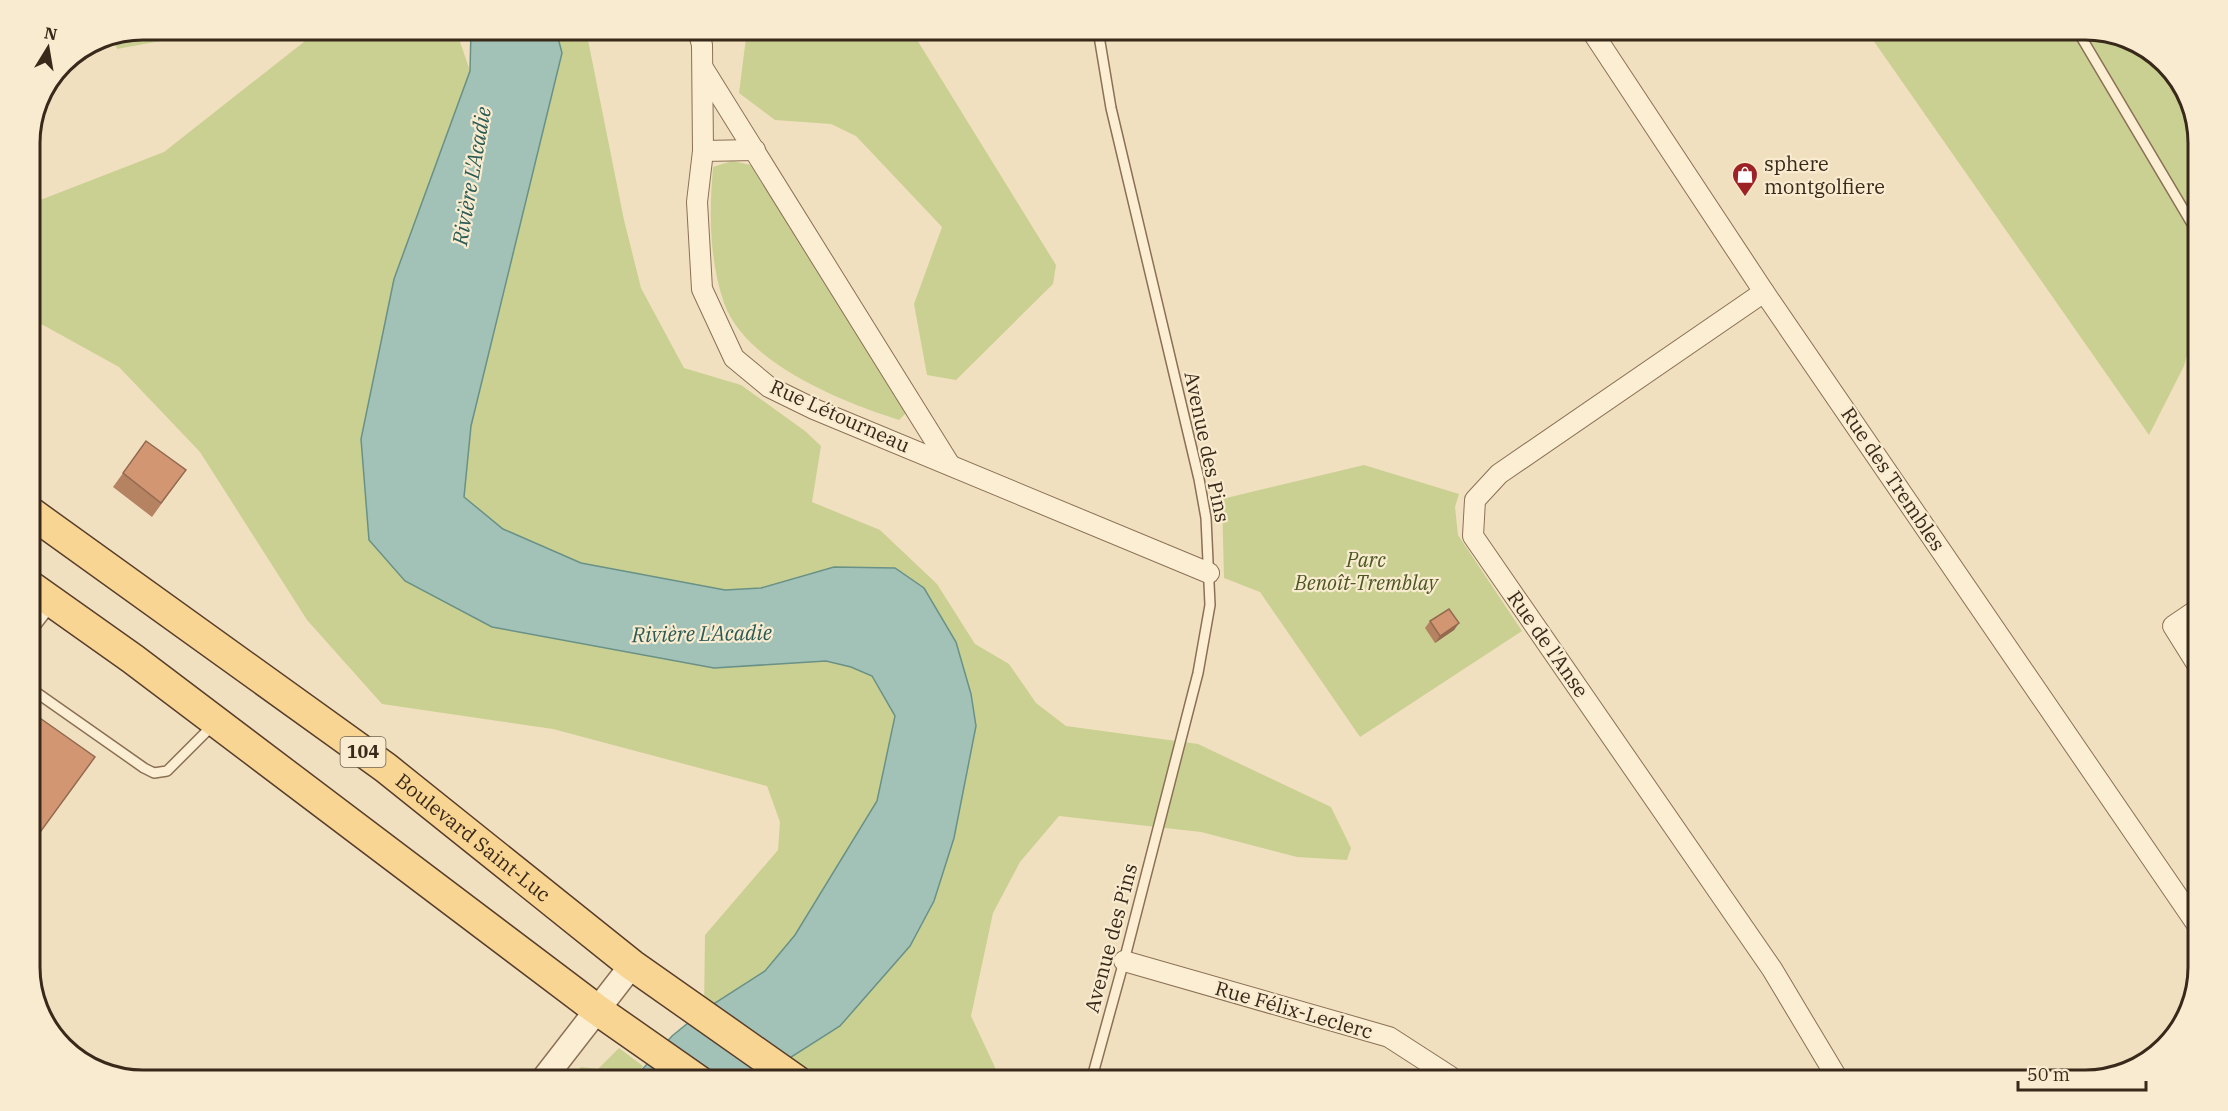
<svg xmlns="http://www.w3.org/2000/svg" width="2228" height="1111" font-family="'IBM Plex Serif',serif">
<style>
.green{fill:#cad092}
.water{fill:#a2c2b8;stroke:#699186;stroke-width:1.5}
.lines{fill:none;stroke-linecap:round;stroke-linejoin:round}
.service-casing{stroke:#8b7056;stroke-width:12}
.minor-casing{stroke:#8b7056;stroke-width:22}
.tertiary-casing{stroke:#8b7056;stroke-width:27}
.primary-casing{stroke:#583e2b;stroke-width:33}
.service{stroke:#fbeed2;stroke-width:9}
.minor{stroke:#fbeed2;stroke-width:20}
.tertiary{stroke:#fbeed2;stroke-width:24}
.primary{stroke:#f8d593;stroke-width:30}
.wall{fill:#b58262}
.shaded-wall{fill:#936a50}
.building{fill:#d29772;stroke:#936a50;stroke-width:1.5}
.labels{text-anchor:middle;stroke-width:4.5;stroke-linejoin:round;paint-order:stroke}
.shield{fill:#f8ebcf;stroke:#726351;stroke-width:1.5}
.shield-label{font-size:18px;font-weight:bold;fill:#39291b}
.poi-label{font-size:20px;fill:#39291b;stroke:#f8ebcf;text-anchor:start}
.street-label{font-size:20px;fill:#39291b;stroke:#f8ebcf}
.park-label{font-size:20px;font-style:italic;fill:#4b5721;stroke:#f8ebcf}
.water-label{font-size:21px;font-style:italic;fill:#2a5a55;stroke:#f8ebcf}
.rim{fill:none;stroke:#39291b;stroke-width:3}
</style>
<rect width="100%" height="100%" fill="#f1e0bf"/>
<!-- green -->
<g class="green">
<polygon points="144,30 180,30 166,40 117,49 113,36"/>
<polygon points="319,30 456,30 470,71 394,279 361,439 369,540 492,627 714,668 826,661 851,667 872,676 895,716 877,801 795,935 765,971 704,1010 705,935 778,850 780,822 767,786 553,729 382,704 307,620 200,452 119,367 43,325 30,321 30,204 164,152"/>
<polygon points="556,30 586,30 624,220 641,288 684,368 741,385 805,431 821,446 812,502 880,530 937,584 975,644 1009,664 1036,703 1066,726 1198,744 1331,807 1351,848 1347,860 1297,857 1201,832 1059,816 1020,862 993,913 971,1016 999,1076 999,1081 813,1081 780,1064 956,642 924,588 895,568 834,567 761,588 725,590 581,563 503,529 463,497 471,426 562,53"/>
<polygon points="747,30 911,30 1056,265 1053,284 956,380 927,375 914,304 942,227 856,136 831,124 775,120 739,93"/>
<polygon points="1866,30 2084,30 2134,42 2179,80 2198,136 2198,313 2184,366 2149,435"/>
<path d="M732,161L751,165L906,413L899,420C842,402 746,364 724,303C709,259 709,213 713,167Z"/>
<polygon points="1364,465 1459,494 1455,507 1458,535 1522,631 1360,737 1260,592 1224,578 1222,499"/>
<polygon points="619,1048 643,1066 632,1081 568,1081 581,1067 598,1069"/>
</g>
<!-- water -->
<polygon class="water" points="471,30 556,30 562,53 471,426 464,497 503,529 581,563 725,590 761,588 834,567 895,568 924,588 956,642 971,694 976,726 954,838 934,901 910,946 840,1026 780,1064 765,1081 632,1081 672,1036 704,1010 765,971 795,935 877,801 895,716 872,676 851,667 826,661 714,668 492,627 405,581 369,540 361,439 394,279 470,71"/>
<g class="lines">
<defs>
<g id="service">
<polyline points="2077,30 2198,234"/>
<polyline points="30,633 51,606"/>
<polyline points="30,688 144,768 154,773 167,771 213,725"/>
<polyline points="1091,1081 1124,961 1198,673 1210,605 1206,518 1199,479 1111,108 1098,30"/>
</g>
<g id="minor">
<polyline points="698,30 702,45 703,151 697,202 702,289 734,358 769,387 814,409 1209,573"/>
<polyline points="1591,30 1764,292 2198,926"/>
<polyline points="703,68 950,465"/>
<polyline points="703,151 755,150"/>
<polyline points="1764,292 1499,474 1475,500 1473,536 1772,969 1839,1081"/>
<polyline points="2198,609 2173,626 2198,666"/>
<polyline points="1124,961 1389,1037 1451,1077 1453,1081"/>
</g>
<polyline id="tertiary" points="542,1081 632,965"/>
<g id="primary">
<path id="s1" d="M30,512L386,768L632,965L797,1081"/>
<polyline points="30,586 133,659 596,1009 699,1081"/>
</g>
</defs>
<!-- service casing -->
<use href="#service" class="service-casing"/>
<!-- minor casing -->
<use href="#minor" class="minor-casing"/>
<!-- tertiary casing -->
<use href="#tertiary" class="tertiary-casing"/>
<!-- primary casing -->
<use href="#primary" class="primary-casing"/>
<!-- service -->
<use href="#service" class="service"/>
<!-- minor -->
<use href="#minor" class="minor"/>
<!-- tertiary -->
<use href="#tertiary" class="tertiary"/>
<!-- primary -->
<use href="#primary" class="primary"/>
</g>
<!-- wall -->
<g class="wall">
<polygon points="146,441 186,470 152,517 113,487"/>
<polygon points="1430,621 1459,623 1454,630 1435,643 1425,628"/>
</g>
<!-- shaded-wall -->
<polygon class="shaded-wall" points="1459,623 1454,630 1435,643 1440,636"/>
<!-- building -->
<g class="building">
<polygon points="146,441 186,470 161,503 123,473"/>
<polygon points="1449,609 1459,623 1440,636 1430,621"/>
<polygon points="30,711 95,757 30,846"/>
</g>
<!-- icons -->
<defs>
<symbol id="shop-pin" viewBox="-11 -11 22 30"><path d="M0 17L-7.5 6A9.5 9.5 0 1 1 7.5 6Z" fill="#9e2126" stroke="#f8ebcf"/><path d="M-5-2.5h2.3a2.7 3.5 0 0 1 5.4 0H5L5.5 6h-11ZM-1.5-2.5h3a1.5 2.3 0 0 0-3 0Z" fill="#fff"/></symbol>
</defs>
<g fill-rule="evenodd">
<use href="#shop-pin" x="1730" y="160" width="30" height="40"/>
</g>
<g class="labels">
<!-- shield labels -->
<rect class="shield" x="340.5" y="737" width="45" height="30" rx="4.5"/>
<g class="shield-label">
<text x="363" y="758">104</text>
</g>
<!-- poi labels -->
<g class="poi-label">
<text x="1764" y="171">sphere<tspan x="1764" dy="23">montgolfiere</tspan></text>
</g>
<!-- street labels -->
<g class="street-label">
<text transform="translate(840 416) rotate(24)" y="7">Rue Létourneau</text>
<text transform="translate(1207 447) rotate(78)" y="7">Avenue des Pins</text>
<text transform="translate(1893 479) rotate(56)" y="7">Rue des Trembles</text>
<text transform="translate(1548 644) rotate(55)" y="7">Rue de l'Anse</text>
<text dy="7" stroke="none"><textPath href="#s1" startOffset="550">Boulevard Saint-Luc</textPath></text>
<text transform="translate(1111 938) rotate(-75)" y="7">Avenue des Pins</text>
<text transform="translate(1294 1010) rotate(16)" y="7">Rue Félix-Leclerc</text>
</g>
<!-- park labels -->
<g class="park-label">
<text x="1366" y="567">Parc<tspan x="1366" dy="23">Benoît-Tremblay</tspan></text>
</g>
<!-- water labels -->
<g class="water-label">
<text transform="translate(472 176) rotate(-80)" y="7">Rivière L'Acadie</text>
<text transform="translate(702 634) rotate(-1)" y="7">Rivière L'Acadie</text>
</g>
</g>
<!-- crop -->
<path d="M0 0H2228V1111H0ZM143 40H2085A103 103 0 0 1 2188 143V967A103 103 0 0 1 2085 1070H143A103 103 0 0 1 40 967V143A103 103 0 0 1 143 40Z" fill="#f8ebcf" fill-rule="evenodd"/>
<path class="rim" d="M143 40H2085A103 103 0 0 1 2188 143V967A103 103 0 0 1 2085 1070H143A103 103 0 0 1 40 967V143A103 103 0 0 1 143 40Z"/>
<!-- north arrow -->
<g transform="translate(48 48) rotate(11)" stroke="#f8ebcf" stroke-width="4.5" paint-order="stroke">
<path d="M0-4.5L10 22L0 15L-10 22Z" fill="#39291b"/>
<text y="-9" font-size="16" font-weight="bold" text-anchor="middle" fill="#39291b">N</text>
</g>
<!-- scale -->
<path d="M2018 1081v9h128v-9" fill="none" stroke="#39291b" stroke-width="3"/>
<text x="2027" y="1081" font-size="18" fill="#39291b" stroke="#f8ebcf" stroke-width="4.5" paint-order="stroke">50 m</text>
</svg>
